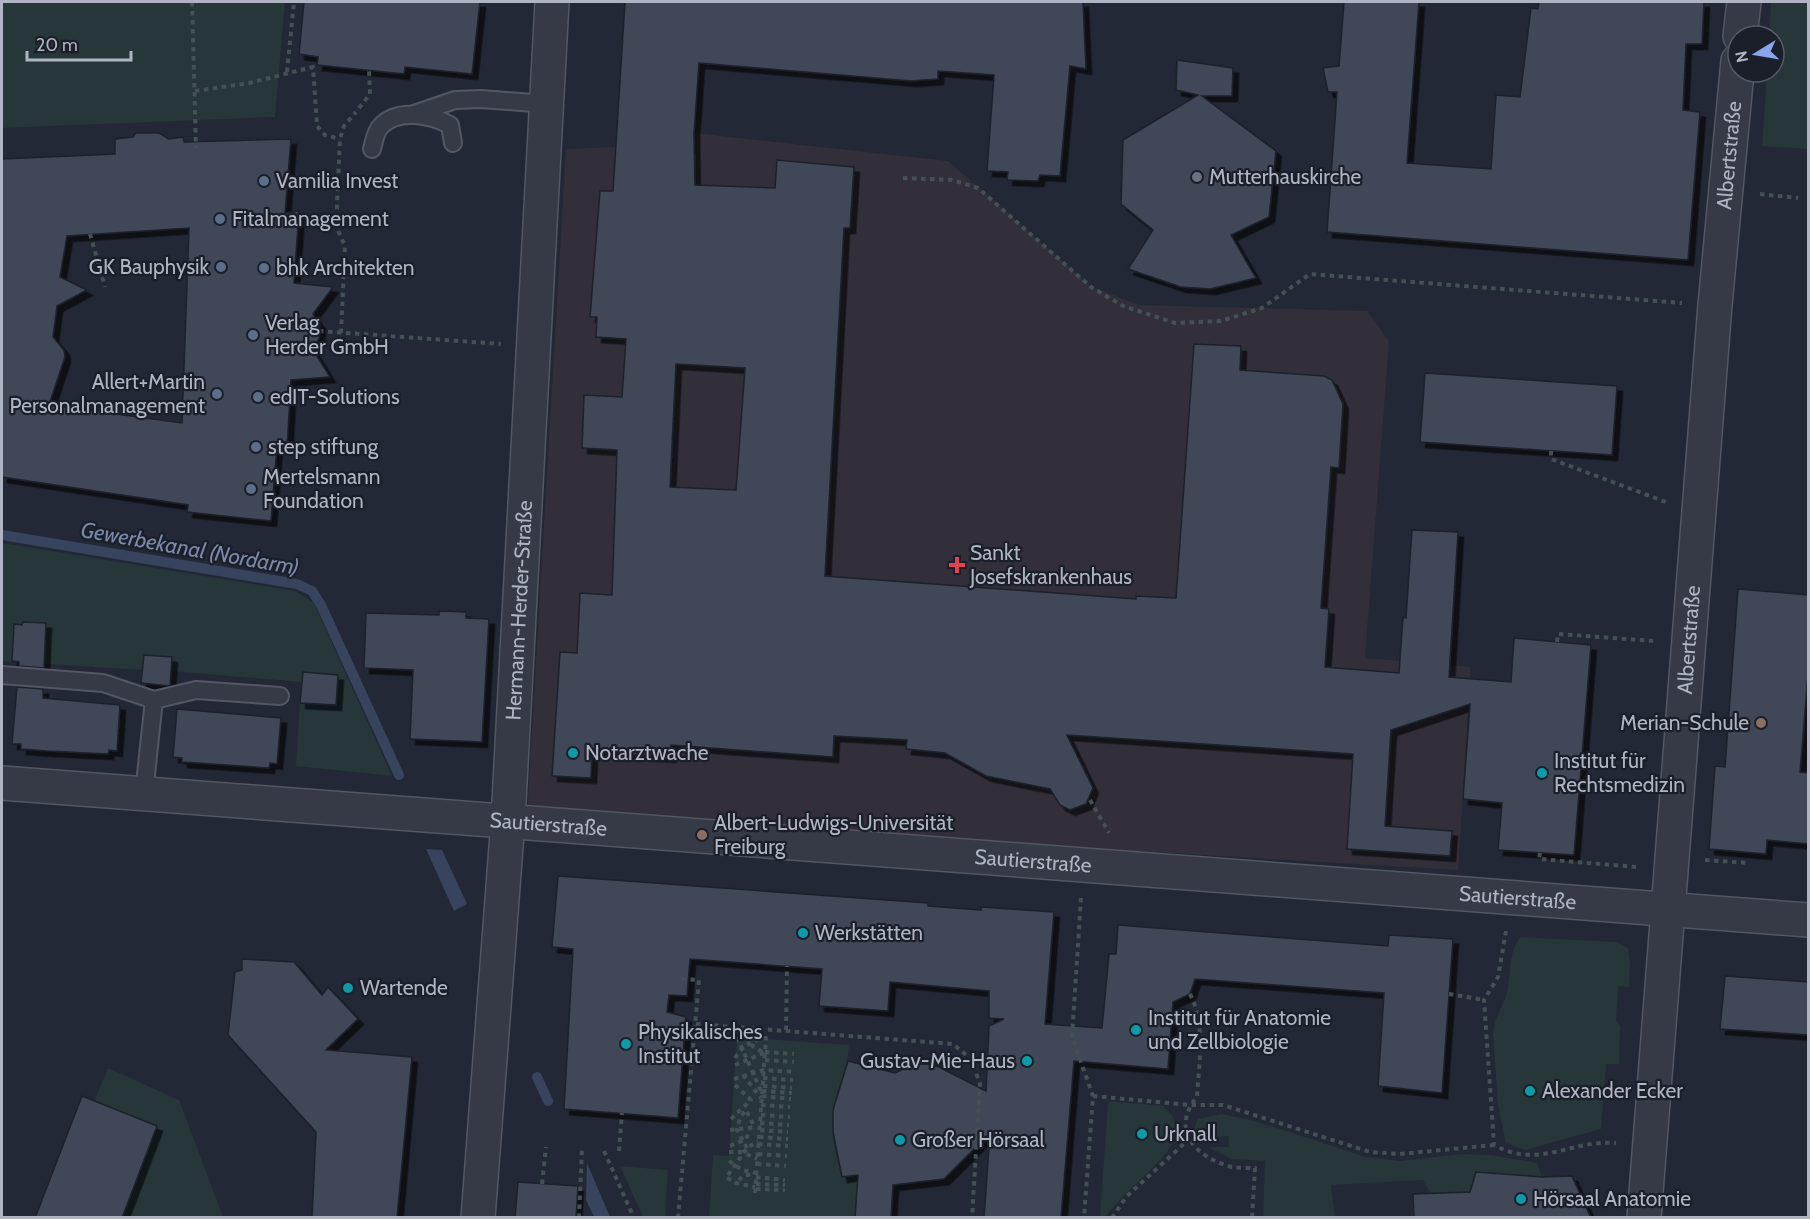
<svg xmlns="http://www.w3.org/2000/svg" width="1810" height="1219" font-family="Cabin,sans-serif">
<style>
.medical{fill:#322f3a}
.green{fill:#263639}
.water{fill:#38435d}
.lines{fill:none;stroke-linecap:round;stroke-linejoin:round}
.stream{stroke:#38435d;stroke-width:10}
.building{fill:#404756;stroke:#1c212c;stroke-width:1.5;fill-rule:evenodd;filter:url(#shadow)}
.lane-casing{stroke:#525763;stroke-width:20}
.street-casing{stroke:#525763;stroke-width:36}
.path{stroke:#435155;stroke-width:4;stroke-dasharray:4.5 4.5;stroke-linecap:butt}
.lane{stroke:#353a46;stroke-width:16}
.street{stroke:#353a46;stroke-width:33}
.worship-dot{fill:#6b7280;stroke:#1a1f2a;stroke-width:2}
.service-dot{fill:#5c6f8a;stroke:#1a1f2a;stroke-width:2}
.health-dot{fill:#e0444e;stroke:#1a1f2a;stroke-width:2}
.education-dot{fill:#8d6e63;stroke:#1a1f2a;stroke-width:2}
.culture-dot{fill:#0f9aa8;stroke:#1a1f2a;stroke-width:2}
.labels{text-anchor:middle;stroke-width:4.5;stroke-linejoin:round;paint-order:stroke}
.street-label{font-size:21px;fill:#afb4c2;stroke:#1a1f2a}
.poi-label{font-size:21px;fill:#afb4c2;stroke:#1a1f2a;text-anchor:start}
.water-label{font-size:22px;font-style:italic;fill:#7a88a9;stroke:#1a1f2a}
</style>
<defs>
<filter id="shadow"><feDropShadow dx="5.5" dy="5.5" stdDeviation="0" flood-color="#0009"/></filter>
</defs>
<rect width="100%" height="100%" fill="#222835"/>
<!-- medical -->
<polygon class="medical" points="694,133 948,161 1092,287 1139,305 1367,311 1389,341 1365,658 1471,667 1458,870 527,815 566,149 616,147 694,153"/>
<!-- green -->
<g class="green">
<polygon points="2,2 285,2 275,117 2,128"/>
<polygon points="1771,2 1808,2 1808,149 1762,146 1767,72 1774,72 1774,36 1769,36"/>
<polygon points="2,543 295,591 314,603 392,776 296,766 301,682 171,671 172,657 144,655 142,670 2,661"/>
<path d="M1521,937L1615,942L1628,948L1630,963L1629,987L1618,986L1616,1021L1620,1026L1619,1064H1606L1601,1129L1525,1150L1506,1143L1498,1105L1493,1034C1494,1018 1503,1007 1507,993C1511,976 1508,950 1521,937Z"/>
<path d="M737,1037L849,1045C848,1067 838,1086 834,1108C829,1130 836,1155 842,1177L858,1175L855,1217L709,1218L713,1155L729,1156Z"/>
<polygon points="108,1068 179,1100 223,1217 122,1217 94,1102"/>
<path d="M1108,1101L1163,1106L1172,1115L1179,1134C1161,1167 1127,1188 1105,1217H1100Z"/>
<polygon points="1221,1114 1255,1121 1366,1157 1400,1161 1460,1154 1491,1155 1537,1163 1542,1177 1481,1172 1474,1176 1470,1192 1460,1193 1444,1217 1423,1180 1331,1185 1335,1217 1263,1217 1265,1161 1232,1159 1208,1147 1229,1147 1228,1136 1198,1138 1194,1128 1198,1119"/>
<polygon points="620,1166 668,1170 665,1217 643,1217"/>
</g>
<!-- water -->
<g class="water">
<polygon points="426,849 442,850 467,904 454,911"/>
<polygon points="587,1163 610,1217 594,1217 586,1200"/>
</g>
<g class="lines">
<!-- stream -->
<g class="stream">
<polyline points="2,535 297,584 312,591 321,605 399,775"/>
<polyline points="537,1077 548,1101"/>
</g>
</g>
<!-- building -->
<g class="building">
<polygon points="304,2 480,2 472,74 405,67 404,74 317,65 318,57 299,54"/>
<path d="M625,2H1083L1086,69L1070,66L1060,176L1040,175L1038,181L1007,180L1008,172L987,171L994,75L938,71V79L911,81L699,63L694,133L695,185L775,188L777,160L854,167L850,228H844L825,576L1136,599V596L1176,598L1194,344L1241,346L1240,370L1324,376L1332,380L1343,404L1339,468L1331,467L1321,608L1329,609L1325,667L1399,673L1403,617L1406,618L1412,530L1458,532L1449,677L1511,682L1514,638L1591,645L1574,855L1498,850L1502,803L1463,799L1470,704L1391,730L1385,826L1452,831L1450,856L1347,849L1353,754L1067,735L1093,788L1086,804L1070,810L1060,805L1050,789L986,776L945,753L906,749L907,740L834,736L833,757L671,745L670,757L592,752L591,778L552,776L560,652L577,653L580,593L612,595L617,450L582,448L584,395L622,397L626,339L596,337L597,317H590L600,191H613ZM676,364L745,368L736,490L670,487Z"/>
<polygon points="1344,2 1419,2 1407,163 1491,169 1496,95 1520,97 1531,8 1538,9 1539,2 1704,2 1702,44 1686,44 1683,110 1700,112 1688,260 1327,232 1337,92 1328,92 1323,68 1339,66"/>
<polygon points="1177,60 1233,68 1232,96 1202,96 1276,151 1269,217 1231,235 1256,278 1210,289 1181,287 1128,269 1153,230 1121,204 1123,140 1198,95 1176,90"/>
<path d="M136,133H159L169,139L183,137L184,142L291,139L285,213L299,211L294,283L333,287L313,314L320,324L319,339L312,348L330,377L291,380L287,449L277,446L271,521L187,512L188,505L2,477V159L115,154V139L133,137ZM189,228L182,423L49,405L65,357L64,350L53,337L57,306L87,290L60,277L67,236Z"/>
<polygon points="1425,373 1617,386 1612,455 1420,442"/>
<polygon points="1738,589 1809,595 1809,663 1800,772 1809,773 1809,844 1767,840 1766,854 1709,849 1715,766 1725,767"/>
<polygon points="439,611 466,612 466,618 489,619 482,742 410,739 413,670 364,668 366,613 439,615"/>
<polygon points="23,622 46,623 44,668 19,666 19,662 12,661 14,624 22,625"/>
<polygon points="144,655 172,657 170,686 141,683"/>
<polygon points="303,672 338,675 336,705 300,703"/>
<polygon points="17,687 43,689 43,698 120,705 117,751 109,750 108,754 47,751 21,749 21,744 12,744"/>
<polygon points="177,709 281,718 277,764 270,763 269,768 182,762 182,758 173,757"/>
<polygon points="558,876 928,903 928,906 981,910 981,907 1054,912 1045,1024 1102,1028 1109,954 1116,954 1118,925 1388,946 1389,935 1453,939 1442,1093 1378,1086 1384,993 1195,979 1190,994 1173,1002 1168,1069 1074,1061 1061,1218 984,1218 990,1133 944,1179 893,1185 891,1218 855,1218 858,1175 842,1177 833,1132 833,1110 848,1061 895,1073 914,1064 927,1064 939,1067 986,1091 989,1026 1004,1019 989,1018 989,991 890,982 888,1011 819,1006 822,969 690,959 687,996 669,995 667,1012 686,1017 678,1118 564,1109 573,949 552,947"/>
<polygon points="242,959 294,962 322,995 328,987 358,1019 326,1050 412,1057 397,1218 312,1218 316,1132 228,1035 235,972 242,970"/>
<polygon points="1725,976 1809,982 1809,1035 1720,1029"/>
<polygon points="82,1096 157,1126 122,1218 35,1218"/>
<polygon points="1476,1172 1542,1177 1572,1176 1591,1218 1414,1218 1413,1194 1470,1192"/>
<polygon points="518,1182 578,1186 576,1218 515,1218"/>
</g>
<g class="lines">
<defs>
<g id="lane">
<polyline points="414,114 455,100 481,99 547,104"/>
<path d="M372,149C374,142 375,132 381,126C398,108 431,115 450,125L453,143"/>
<polyline points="2,675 103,683 154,700 196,690 280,696"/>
<polyline points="144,793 154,700"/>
</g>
<g id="street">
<polyline points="1740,36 1744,2"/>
<path id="s1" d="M2,783L1808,920"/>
<path id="s2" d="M478,1218L508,820L552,2"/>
<path id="s3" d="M1644,1218L1715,305L1738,61"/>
</g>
</defs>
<!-- lane casing -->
<use href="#lane" class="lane-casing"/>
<!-- street casing -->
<use href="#street" class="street-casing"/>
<!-- path -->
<g class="path">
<polyline points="192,2 196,148"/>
<polyline points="287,72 294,2"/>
<polyline points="195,91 249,83 313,67 317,126 325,135 340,139"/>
<polyline points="359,108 370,94 369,70"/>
<polyline points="903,178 952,180 978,188 1091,287 1123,306 1175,323 1221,321 1262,308 1310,274 1682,303"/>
<polyline points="1760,194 1798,198"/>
<polyline points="90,234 105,287"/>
<polyline points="319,331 501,344"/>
<polyline points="341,333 345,246 336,226 340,139 344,126 356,112"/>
<polyline points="1551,451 1551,459 1666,502"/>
<polyline points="1557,642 1558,634 1654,641"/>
<polyline points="1090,800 1109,833"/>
<polyline points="1540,853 1539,859 1637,867"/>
<polyline points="1705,860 1748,863"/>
<polyline points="1081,898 1072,1037 1093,1096 1084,1218"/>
<path d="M1506,931L1498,977L1484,1000L1494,1145C1540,1170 1571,1139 1616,1143"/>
<path d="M1190,994C1206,1025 1199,1062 1197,1097C1169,1131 1197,1158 1232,1167C1239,1168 1248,1168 1255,1168L1252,1218"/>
<polyline points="1449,994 1484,1000"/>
<polyline points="696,1024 953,1044 971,1059 980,1084 972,1218"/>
<polyline points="786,1030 787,966"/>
<polyline points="737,1037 761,1091"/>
<polyline points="748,1037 748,1043 764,1053"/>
<polyline points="765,1052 794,1054"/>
<path d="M735,1058C743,1045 751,1041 766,1038L755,1193"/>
<polyline points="765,1060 794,1062"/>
<polyline points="735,1065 764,1053"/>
<polyline points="743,1075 761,1098"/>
<polyline points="763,1078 793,1080"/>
<polyline points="734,1079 764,1070 793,1072"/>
<polyline points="763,1086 792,1088"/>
<polyline points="762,1091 792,1093"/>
<polyline points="762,1096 791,1099"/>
<polyline points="1093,1096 1190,1105 1223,1105 1370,1152 1400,1154 1494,1145"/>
<polyline points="761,1105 790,1107"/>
<polyline points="761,1115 790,1117"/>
<polyline points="731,1119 751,1100 734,1084"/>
<polyline points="760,1123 789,1125"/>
<polyline points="730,1130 756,1127"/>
<polyline points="760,1130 788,1132"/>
<polyline points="759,1137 788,1139"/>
<polyline points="758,1144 788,1146"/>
<polyline points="730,1146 746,1139 750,1130"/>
<polyline points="747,1148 737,1130 740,1118 746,1110 755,1128"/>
<polyline points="604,1151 634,1218"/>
<polyline points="619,1151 622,1113"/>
<polyline points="729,1152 742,1152 757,1159"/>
<polyline points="758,1154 787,1156"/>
<polyline points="729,1161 742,1170 756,1173 743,1176 736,1183"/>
<polyline points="757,1164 786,1166"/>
<polyline points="728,1175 747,1148 758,1141"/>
<polyline points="756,1177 785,1180"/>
<polyline points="727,1178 736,1183 755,1187"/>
<polyline points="542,1184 546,1147"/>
<polyline points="756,1184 785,1185"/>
<polyline points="756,1189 785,1190"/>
<polyline points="579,1218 582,1149"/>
<polyline points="678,1218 699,980 681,979"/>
<polyline points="1112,1218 1126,1197 1188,1140"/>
</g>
<!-- lane -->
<use href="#lane" class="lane"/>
<!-- street -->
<use href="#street" class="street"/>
</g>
<!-- markers -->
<circle class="worship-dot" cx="1197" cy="177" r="6"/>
<g class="service-dot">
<circle cx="264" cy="181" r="6"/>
<circle cx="220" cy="219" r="6"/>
<circle cx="221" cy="267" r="6"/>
<circle cx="264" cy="268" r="6"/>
<circle cx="253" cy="335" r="6"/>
<circle cx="217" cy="394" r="6"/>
<circle cx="258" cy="397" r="6"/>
<circle cx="256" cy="447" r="6"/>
<circle cx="251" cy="489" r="6"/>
</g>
<path class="health-dot" d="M954 556h6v6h6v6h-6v6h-6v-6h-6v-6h6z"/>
<g class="education-dot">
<circle cx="1761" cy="723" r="6"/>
<circle cx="702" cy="835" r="6"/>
</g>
<g class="culture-dot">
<circle cx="573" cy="753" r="6"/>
<circle cx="1542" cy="773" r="6"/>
<circle cx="803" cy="933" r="6"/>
<circle cx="348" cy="988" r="6"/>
<circle cx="1136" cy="1030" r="6"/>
<circle cx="626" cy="1044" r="6"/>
<circle cx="1027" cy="1061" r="6"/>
<circle cx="1530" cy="1091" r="6"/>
<circle cx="1142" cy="1134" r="6"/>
<circle cx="900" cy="1140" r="6"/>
<circle cx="1521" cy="1199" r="6"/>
</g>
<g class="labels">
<!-- street labels -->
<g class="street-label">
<text dy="7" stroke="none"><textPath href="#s3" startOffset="1066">Albertstraße</textPath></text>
<text dy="7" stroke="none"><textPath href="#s2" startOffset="609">Hermann-Herder-Straße</textPath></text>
<text dy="7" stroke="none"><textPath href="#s3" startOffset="580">Albertstraße</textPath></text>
<text dy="7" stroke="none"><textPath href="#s1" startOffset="548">Sautierstraße</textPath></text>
<text dy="7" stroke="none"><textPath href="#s1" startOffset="1034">Sautierstraße</textPath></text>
<text dy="7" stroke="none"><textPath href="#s1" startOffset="1520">Sautierstraße</textPath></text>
</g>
<!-- poi labels -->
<g class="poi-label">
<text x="1209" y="184">Mutterhauskirche</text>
<text x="276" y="188">Vamilia Invest</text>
<text x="232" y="226">Fitalmanagement</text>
<text x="209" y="274" text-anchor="end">GK Bauphysik</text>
<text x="276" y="275">bhk Architekten</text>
<text x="265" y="330">Verlag<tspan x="265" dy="24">Herder GmbH</tspan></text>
<text x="205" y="389" text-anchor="end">Allert+Martin<tspan x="205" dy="24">Personalmanagement</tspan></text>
<text x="270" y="404">edIT-Solutions</text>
<text x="268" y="454">step stiftung</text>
<text x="263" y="484">Mertelsmann<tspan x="263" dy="24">Foundation</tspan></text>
<text x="970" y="560">Sankt<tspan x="970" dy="24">Josefskrankenhaus</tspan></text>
<text x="1749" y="730" text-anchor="end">Merian-Schule</text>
<text x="585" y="760">Notarztwache</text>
<text x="1554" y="768">Institut für<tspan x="1554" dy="24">Rechtsmedizin</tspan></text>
<text x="714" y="830">Albert-Ludwigs-Universität<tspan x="714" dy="24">Freiburg</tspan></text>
<text x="815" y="940">Werkstätten</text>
<text x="360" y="995">Wartende</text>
<text x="1148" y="1025">Institut für Anatomie<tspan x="1148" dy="24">und Zellbiologie</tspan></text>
<text x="638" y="1039">Physikalisches<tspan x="638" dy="24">Institut</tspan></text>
<text x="1015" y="1068" text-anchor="end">Gustav-Mie-Haus</text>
<text x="1542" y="1098">Alexander Ecker</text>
<text x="1154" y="1141">Urknall</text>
<text x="912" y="1147">Großer Hörsaal</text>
<text x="1533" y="1206">Hörsaal Anatomie</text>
</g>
<!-- water labels -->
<g class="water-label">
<text transform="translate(190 548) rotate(10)" y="8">Gewerbekanal (Nordarm)</text>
</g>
</g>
<!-- border -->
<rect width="1810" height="1219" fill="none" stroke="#afb4c2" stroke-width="6"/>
<!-- north arrow -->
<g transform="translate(1756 54) rotate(259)"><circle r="28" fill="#1a1f2a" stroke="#565b67" stroke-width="1.5"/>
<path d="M0-4.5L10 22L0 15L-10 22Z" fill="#89a5ed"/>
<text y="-9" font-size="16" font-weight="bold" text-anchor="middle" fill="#afb4c2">N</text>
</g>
<!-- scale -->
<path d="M27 51v9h104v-9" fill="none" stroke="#afb4c2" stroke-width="3"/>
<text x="36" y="51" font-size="18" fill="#afb4c2" stroke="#1a1f2a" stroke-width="4.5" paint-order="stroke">20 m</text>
</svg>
